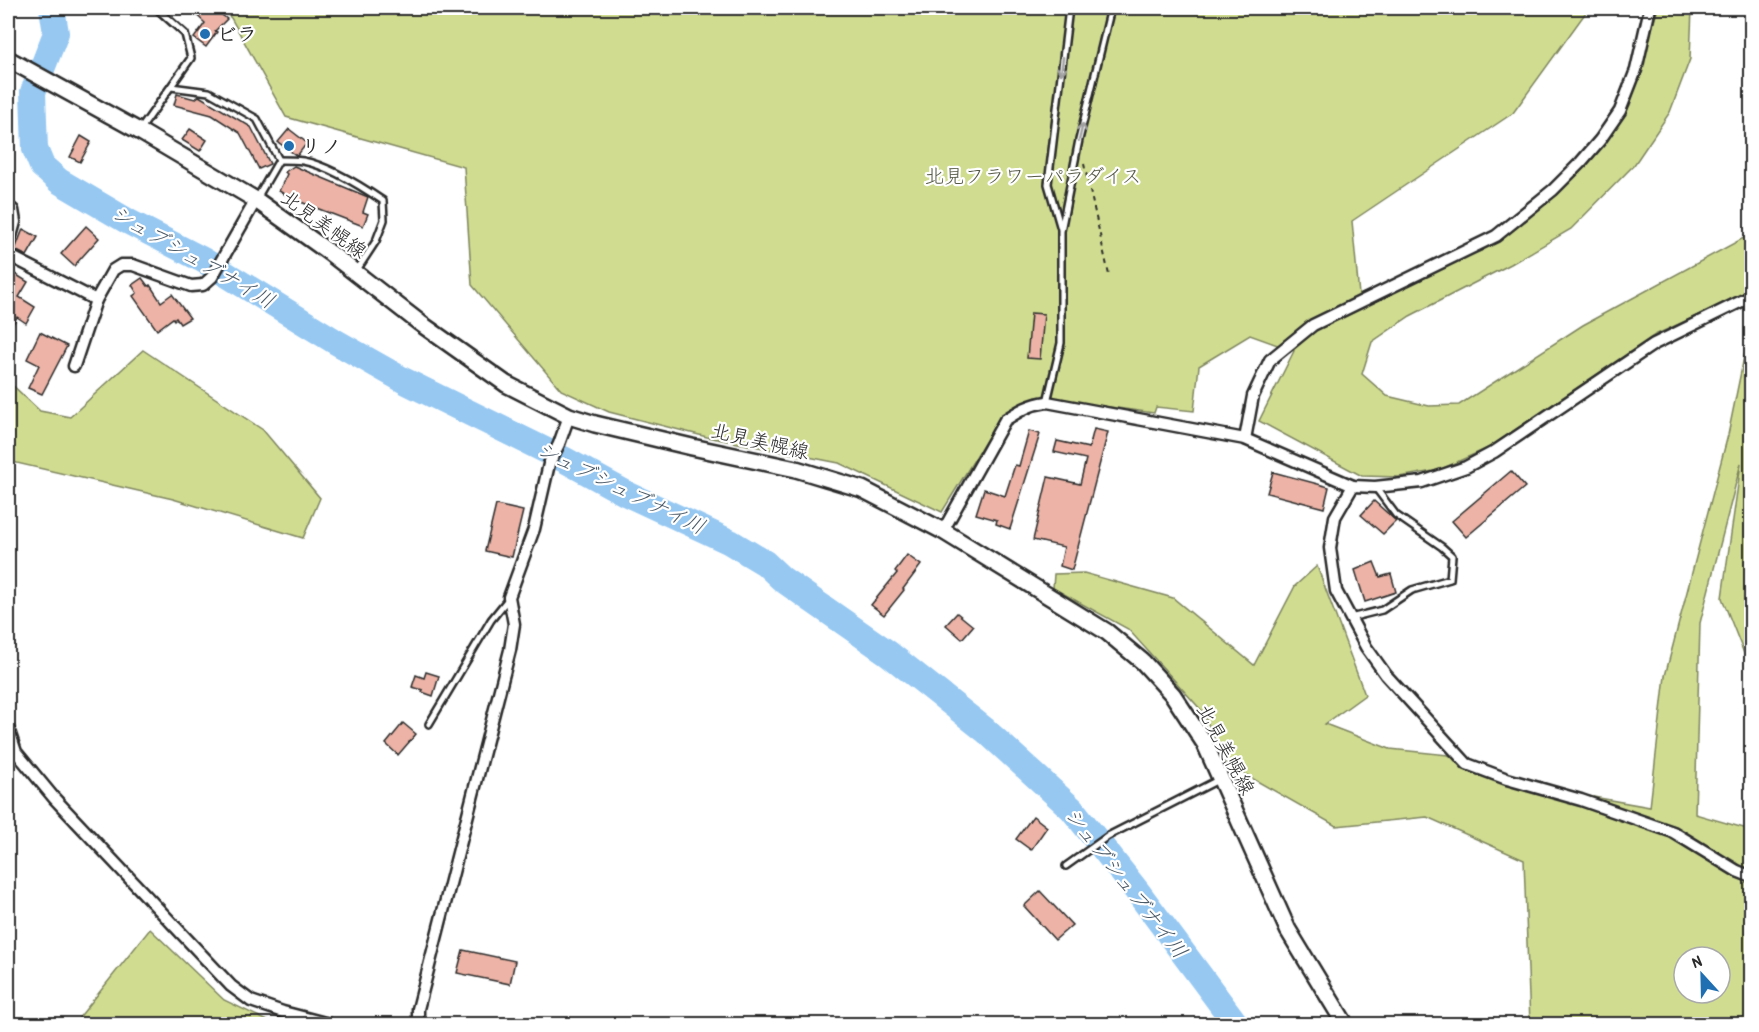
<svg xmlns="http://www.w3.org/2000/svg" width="1759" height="1032" font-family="'Patrick Hand','Klee One',sans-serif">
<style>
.green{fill:#d0dd90;stroke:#7e845e;stroke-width:1.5;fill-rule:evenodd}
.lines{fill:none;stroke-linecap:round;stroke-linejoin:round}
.river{stroke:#96c8f2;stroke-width:26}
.building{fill:#ecb3a6;stroke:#2b2b2b;stroke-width:1.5}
.lane-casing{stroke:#2b2b2b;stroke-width:10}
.street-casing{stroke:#2b2b2b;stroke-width:15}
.secondary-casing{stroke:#2b2b2b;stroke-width:20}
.path{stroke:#2b2b2b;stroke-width:2;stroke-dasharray:4.5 4.5;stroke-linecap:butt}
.lane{stroke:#fff;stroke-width:5}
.street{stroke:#fff;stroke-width:10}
.secondary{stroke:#fff;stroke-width:15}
.oneway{stroke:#a0a0a0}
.poi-dot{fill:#1f6fb2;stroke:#fff;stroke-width:2}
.labels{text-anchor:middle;stroke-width:4.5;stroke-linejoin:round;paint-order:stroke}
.poi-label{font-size:20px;font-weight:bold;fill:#2b2b2b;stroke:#fff;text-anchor:start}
.park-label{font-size:20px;fill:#545844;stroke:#fff}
.street-label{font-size:20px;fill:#2b2b2b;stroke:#fff}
.water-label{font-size:21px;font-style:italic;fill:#4b5a67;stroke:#fff}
</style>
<rect width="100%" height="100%" fill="#fff"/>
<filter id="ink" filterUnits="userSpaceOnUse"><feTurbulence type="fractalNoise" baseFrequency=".0167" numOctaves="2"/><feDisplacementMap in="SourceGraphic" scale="12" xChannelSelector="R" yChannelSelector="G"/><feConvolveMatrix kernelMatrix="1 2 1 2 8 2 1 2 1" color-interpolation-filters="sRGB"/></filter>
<g filter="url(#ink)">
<!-- green -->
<g class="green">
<polygon points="219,8 1589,8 1513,113 1352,221 1359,295 1481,251 1579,173 1630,105 1658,8 1692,8 1690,59 1670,112 1634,165 1571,229 1511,264 1410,316 1372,342 1362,374 1387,396 1429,406 1459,405 1583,325 1751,234 1751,291 1655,335 1488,448 1439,470 1399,477 1362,476 1259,421 1294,351 1250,335 1199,366 1194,411 1156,407 1154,413 1036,397 1005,414 985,442 942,512 839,463 707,437 609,412 561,390 472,285 464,167 286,117 231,18"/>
<path d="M1751,323V671L1722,598L1741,463L1700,623L1695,814L1751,830V1024H1530L1524,860L1427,817L1336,826L1227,764L1202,711L1128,629L1053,588L1054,574L1084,573L1173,598L1254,665L1295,586L1317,566L1365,695L1325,724L1390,749L1448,755L1520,784L1650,807L1665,676L1728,435ZM1684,957H1720V993H1684Z"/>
<polygon points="143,350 263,430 320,498 303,538 173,499 8,461 8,381 40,411 70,417"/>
<polygon points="150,929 224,1000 274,1024 74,1024"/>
</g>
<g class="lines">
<!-- river -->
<polyline class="river" points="52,8 56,33 33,92 35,149 42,166 59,181 129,222 203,260 336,342 405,381 565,460 627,494 730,542 765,563 782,579 888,653 985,730 1072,809 1137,891 1236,1024"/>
</g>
<!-- building -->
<g class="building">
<polygon points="189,8 213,8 227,19 215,31 217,32 206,47 194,38 205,23"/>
<polygon points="177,94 195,99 199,96 251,127 270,164 259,169 240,133 212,115 174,105"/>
<polygon points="190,129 207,140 200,151 182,140"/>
<polygon points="289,129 307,143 297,156 278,142"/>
<polygon points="81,136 91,142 80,162 70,157"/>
<polygon points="294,166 368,197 363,212 368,214 363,226 293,199 279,191 287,174 285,172"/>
<polygon points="86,226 99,238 74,266 61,254"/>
<polygon points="23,229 38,237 27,256 15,250"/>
<polygon points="15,274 28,282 19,297 35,307 26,323 17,317 8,333 8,286"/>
<polygon points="142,278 148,286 150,285 161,302 172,294 190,318 180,324 176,318 174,320 173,318 157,330 133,296 137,293 132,285"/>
<polygon points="1031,313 1044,314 1040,359 1027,358"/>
<polygon points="40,332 67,346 42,394 28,388 39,365 27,359"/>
<polygon points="1094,429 1108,432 1072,570 1060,566 1064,547 1033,540 1048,477 1080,484 1086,459 1054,452 1057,441 1089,448"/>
<polygon points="1029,431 1040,434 1010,529 996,524 997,520 976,514 984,489 1005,496 1015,465 1019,466"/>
<polygon points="1511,471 1525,487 1466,537 1452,521"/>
<polygon points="1273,472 1329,487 1324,508 1267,493"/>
<polygon points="1374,501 1396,521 1383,534 1361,515"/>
<polygon points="496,505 523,511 512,557 485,551"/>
<polygon points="907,555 921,565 903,589 904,590 884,615 871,605 897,573 895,571"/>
<polygon points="1374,562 1380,577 1391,574 1396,592 1365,602 1355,570"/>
<polygon points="957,613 973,626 962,639 946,625"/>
<polygon points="426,672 439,676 433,696 422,692 423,690 412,687 416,675 424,678"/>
<polygon points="403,723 416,734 398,755 386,744"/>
<polygon points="1033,816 1047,827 1031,850 1016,839"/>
<polygon points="1040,891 1072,925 1055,940 1024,906"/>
<polygon points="463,950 515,961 510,984 457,973"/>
</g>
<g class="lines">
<defs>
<g id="lane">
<polyline points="171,87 209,92 257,119 279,160 257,198"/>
<polyline points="140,130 191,58 185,34 156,8"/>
<path d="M279,160C287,160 295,160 303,161C330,166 361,186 383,201L384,220L376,241L357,270"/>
<polyline points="1061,229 1048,184 1069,8"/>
<polyline points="1047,402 1061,343 1061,231 1079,140 1111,8"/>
<polyline points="1350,618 1382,610 1412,590 1450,579 1452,556 1442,547 1396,515 1375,487"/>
<polyline points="429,724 491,620 508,599"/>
<polyline points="1066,866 1108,836 1218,780"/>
</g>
<g id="street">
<polyline points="8,207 13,210 15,222 8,247"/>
<polyline points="8,255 96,300"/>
<polyline points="74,366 96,300 113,270 121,265 133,265 191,286 203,285 212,277 256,200"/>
<polyline points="1245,439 1253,396 1270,360 1313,325 1496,236 1553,190 1581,162 1600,140 1620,111 1636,70 1650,8"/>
<polyline points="1353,486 1335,517 1330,548 1336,591 1366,647 1386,675 1467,764 1507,779 1581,800 1673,832 1737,871 1752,877"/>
<path d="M943,531L1005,420C1019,411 1030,404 1047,402L1245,439L1353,486L1375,487L1422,482L1466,467L1494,452L1654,344L1752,296"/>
<polyline points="8,728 16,752 54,798 231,986 251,1001 283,1012 329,1024"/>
<polyline points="418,1024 418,1009 510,650 514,624 509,597 534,529 549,464 559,444 569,416"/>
</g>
<polyline id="secondary" points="8,59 139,131 256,200 330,253 420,323 506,384 569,416 595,424 692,447 796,469 862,489 943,531 1107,632 1143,662 1173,695 1205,744 1288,930 1345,1024"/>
</defs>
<!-- lane casing -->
<use href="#lane" class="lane-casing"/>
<!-- street casing -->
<use href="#street" class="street-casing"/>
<!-- secondary casing -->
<use href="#secondary" class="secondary-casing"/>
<!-- path -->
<polyline class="path" points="1084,164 1109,275"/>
<!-- lane -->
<use href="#lane" class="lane"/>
<!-- street -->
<use href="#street" class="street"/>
<!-- secondary -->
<use href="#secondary" class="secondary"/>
</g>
<!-- one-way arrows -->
<defs><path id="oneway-shaft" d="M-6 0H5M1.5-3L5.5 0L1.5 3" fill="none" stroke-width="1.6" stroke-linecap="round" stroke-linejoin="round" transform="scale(1.5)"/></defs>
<g class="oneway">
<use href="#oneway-shaft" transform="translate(1062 66) rotate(97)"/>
<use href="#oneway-shaft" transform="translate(1081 132) rotate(-77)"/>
</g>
</g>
<!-- markers -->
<g class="poi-dot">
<circle cx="205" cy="34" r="6"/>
<circle cx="289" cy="146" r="6"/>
</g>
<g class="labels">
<!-- poi labels -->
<g class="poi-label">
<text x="217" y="41">ビラ</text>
<text x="301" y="153">リノ</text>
</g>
<!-- park labels -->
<g class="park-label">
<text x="1033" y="183">北見フラワーパラダイス</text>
</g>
<!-- street labels -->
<g class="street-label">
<text transform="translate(324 224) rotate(36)" y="7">北見美幌線</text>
<text transform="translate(760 441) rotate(13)" y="7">北見美幌線</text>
<text transform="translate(1226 749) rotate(62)" y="7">北見美幌線</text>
</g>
<!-- water labels -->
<g class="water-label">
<text transform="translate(193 257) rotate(30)" y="7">シュブシュブナイ川</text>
<text transform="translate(621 488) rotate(26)" y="7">シュブシュブナイ川</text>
<text transform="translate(1126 883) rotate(52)" y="7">シュブシュブナイ川</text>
</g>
</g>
<!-- margin -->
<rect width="1759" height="1032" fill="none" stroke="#fff" stroke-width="30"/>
<rect x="15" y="15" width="1729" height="1002" fill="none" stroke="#2b2b2b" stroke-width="2" filter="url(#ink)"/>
<!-- north arrow -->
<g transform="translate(1702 975) rotate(338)"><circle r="28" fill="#ffffff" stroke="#aaaaaa" stroke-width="1.5"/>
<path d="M0-4.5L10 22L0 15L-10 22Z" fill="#1f6fb2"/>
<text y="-9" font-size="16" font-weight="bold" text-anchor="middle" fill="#2b2b2b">N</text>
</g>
</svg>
